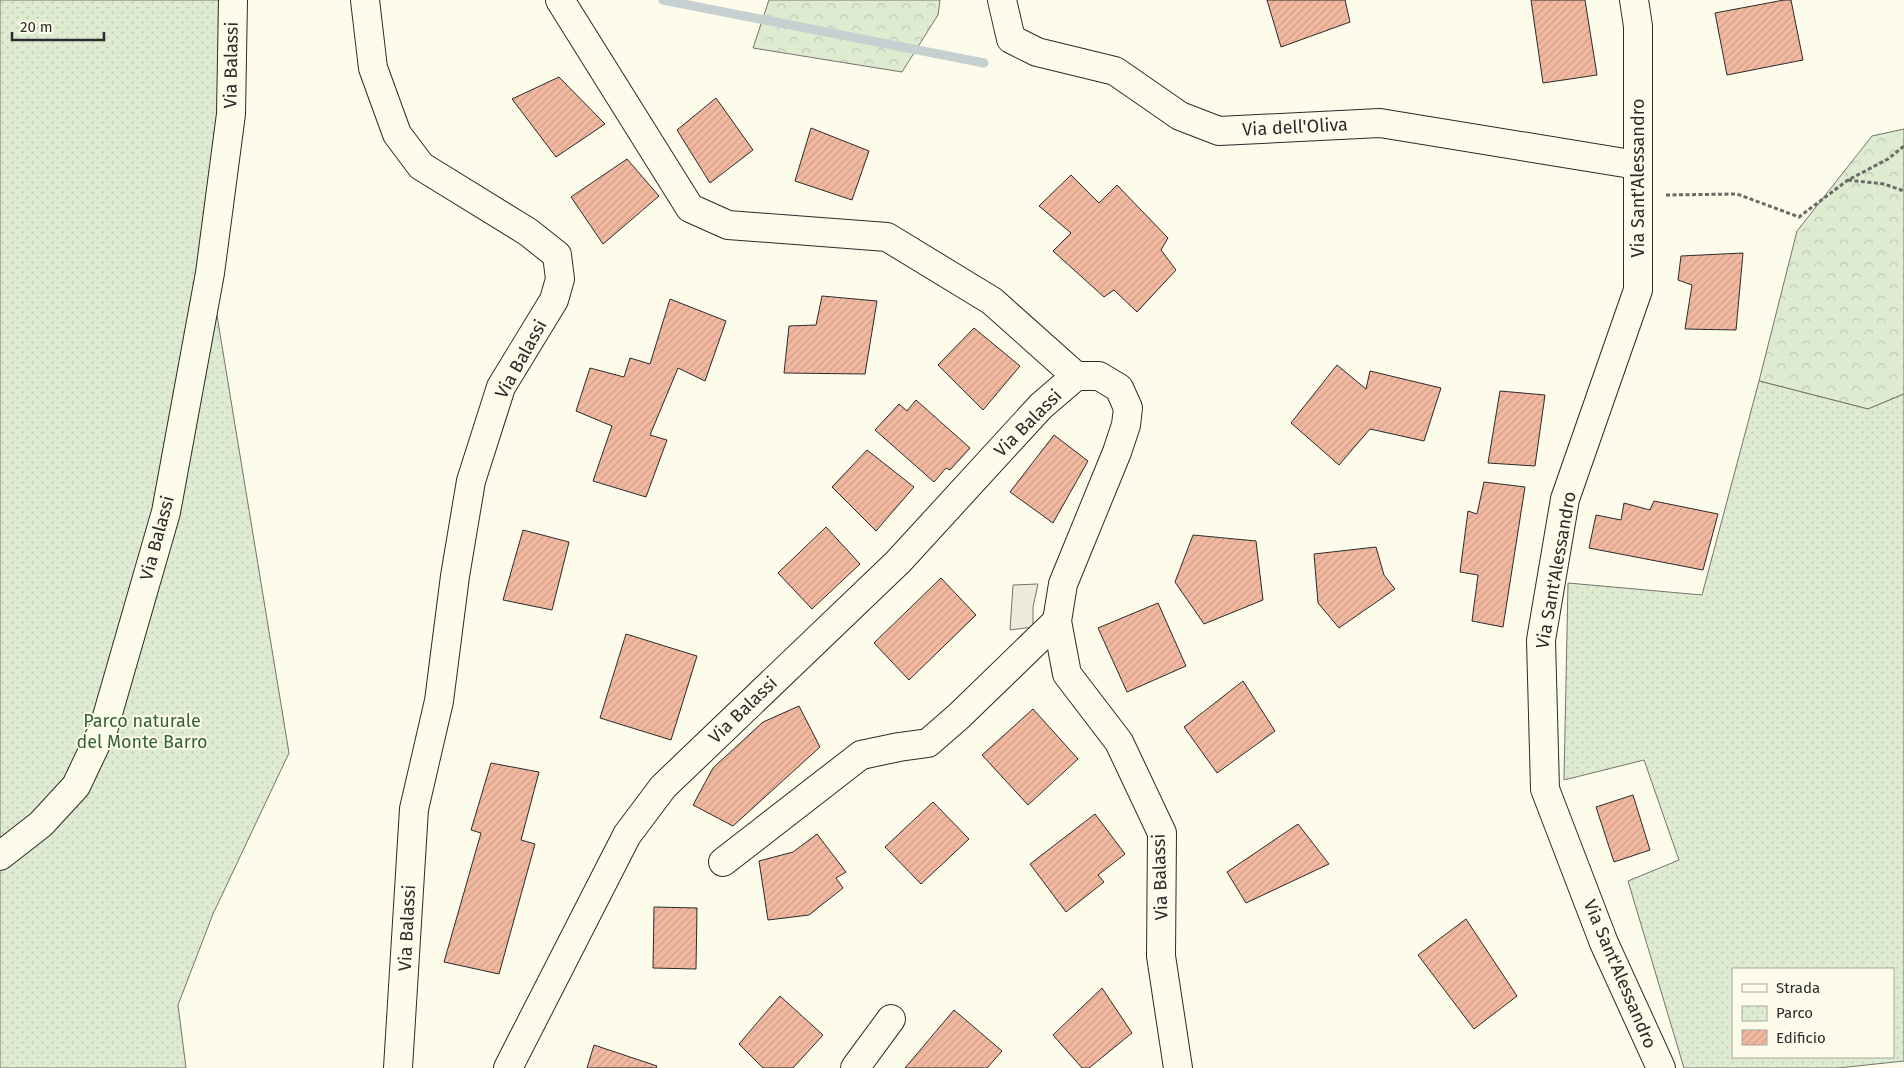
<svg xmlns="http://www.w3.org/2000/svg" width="1904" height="1068" font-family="'Fira Sans',sans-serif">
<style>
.forest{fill:url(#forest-crowns);stroke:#74746e}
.park{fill:url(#park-dots);stroke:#74746e;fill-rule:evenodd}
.parking{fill:#eceadb;stroke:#74746e}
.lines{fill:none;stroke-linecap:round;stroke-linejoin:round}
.stream{stroke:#c7d0d0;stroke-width:9}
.building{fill:url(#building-hatch);stroke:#2b2b2b}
.minor-casing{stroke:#2b2b2b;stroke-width:30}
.path{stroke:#6a6964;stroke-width:3;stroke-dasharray:4 2.5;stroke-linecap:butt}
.minor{stroke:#fdfbea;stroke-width:28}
.labels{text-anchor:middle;stroke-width:4;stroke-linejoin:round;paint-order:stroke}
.street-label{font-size:18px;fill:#2b2b2b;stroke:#fdfbea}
.park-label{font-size:18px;fill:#34623c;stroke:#fdfbea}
</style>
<defs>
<pattern id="forest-crowns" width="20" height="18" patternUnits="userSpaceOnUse" patternTransform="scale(1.25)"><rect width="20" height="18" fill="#deebd1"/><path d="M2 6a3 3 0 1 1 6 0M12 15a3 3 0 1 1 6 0" fill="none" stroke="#bfcab4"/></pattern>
<pattern id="park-dots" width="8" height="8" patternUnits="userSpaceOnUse" patternTransform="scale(1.25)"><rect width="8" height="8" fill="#deebd1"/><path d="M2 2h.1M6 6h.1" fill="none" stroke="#bfcab4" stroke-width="1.8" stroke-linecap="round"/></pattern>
<pattern id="building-hatch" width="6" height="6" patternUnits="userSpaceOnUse" patternTransform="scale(1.25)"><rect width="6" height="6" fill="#f2b8a0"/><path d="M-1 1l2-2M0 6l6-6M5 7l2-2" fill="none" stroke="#d09e8a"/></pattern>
</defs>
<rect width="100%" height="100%" fill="#fdfbea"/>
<!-- forest -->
<g class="forest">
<polygon points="769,0 940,0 938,15 902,72 753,48"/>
<polygon points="1904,129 1904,394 1868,409 1759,381 1797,231 1872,136"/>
</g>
<!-- park -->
<g class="park">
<polygon points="0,0 233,0 210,273 289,753 213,914 178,1005 186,1068 0,1068"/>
<path d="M1759,381L1868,409L1904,394V1061L1838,1068H1684L1628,881L1679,860L1644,760L1564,780L1568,583L1702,595ZM1733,969H1893V1057H1733Z"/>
</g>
<!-- parking -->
<polygon class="parking" points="1038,584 1033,607 1033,627 1010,630 1013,585"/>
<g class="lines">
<!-- stream -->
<polyline class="stream" points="663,0 984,63"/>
</g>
<!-- building -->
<g class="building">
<polygon points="1267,0 1345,0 1350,22 1281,47"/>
<polygon points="1531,0 1585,0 1597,75 1543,83"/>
<polygon points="1784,0 1791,0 1803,60 1727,75 1715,13"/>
<polygon points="559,77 605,124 556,157 512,99"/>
<polygon points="716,98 753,150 710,183 677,130"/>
<polygon points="811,128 869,151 852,200 795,181"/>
<polygon points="627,159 659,196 603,244 571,197"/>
<polygon points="1071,175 1099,203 1117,185 1168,238 1161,250 1176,270 1137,312 1114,290 1104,297 1053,251 1071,233 1039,206"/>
<polygon points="1743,253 1736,330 1685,329 1692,285 1678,280 1681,256"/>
<polygon points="822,296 877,301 865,374 784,373 789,326 816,325"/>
<polygon points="670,299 726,321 705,381 678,368 650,435 667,440 646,497 593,481 612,426 576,411 590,368 624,377 630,358 650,364"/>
<polygon points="974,328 1020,366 983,410 938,365"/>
<polygon points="1337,365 1366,389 1370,371 1441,388 1424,441 1370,429 1339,465 1291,423"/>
<polygon points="1500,391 1545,395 1535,466 1488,463"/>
<polygon points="916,400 970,448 950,470 946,468 934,482 875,430 899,404 907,411"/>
<polygon points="1054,435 1088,461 1053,523 1010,492"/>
<polygon points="867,450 914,487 876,531 832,487"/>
<polygon points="1484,482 1525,487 1503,627 1472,621 1478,575 1460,572 1468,511 1477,514"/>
<polygon points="1654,501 1718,514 1703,570 1589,548 1596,515 1621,520 1624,503 1650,510"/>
<polygon points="826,527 860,564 812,609 778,573"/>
<polygon points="523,530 569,542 552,610 503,600"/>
<polygon points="1193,535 1256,541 1263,600 1204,624 1175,582"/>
<polygon points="1376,547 1384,575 1395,589 1339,628 1318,603 1314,554"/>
<polygon points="941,578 976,615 909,680 874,643"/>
<polygon points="1158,603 1186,666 1127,692 1098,628"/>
<polygon points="626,634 697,656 671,740 600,718"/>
<polygon points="1243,681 1275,731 1217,773 1184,727"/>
<polygon points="799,706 820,747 733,826 693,805 713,768 763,722"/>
<polygon points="1033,709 1078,759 1028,805 982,755"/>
<polygon points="491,763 539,772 521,840 535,844 499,974 444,962 481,833 471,830"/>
<polygon points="1633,795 1650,850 1614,862 1596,807"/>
<polygon points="933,802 969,839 921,884 885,847"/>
<polygon points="1095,814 1125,854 1098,875 1104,882 1066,912 1030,864"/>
<polygon points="1298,824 1329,864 1246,903 1227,872"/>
<polygon points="817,834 846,872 836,878 843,888 809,915 768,920 759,861 793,852"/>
<polygon points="654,907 697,908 696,969 653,968"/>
<polygon points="1466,919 1517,996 1474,1029 1418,955"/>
<polygon points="1102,988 1132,1033 1089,1068 1082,1068 1053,1035"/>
<polygon points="780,996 823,1035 793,1068 763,1068 739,1044"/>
<polygon points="954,1010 1002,1051 987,1068 905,1068"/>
<polygon points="594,1045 657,1066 656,1068 587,1068"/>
</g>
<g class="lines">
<defs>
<g id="minor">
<polyline points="365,0 373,68 397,134 421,166 528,232 557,255 560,279 554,300 501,387 471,481 455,576 439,701 414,809 398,1068"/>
<polyline points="560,0 690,208 728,225 887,237 992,301 1076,376"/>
<polyline points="1002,0 1011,39 1037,52 1115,71 1180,116 1219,131 1380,123 1637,165"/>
<polyline points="1634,0 1638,26 1638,290 1565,499 1541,640 1545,789 1604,943 1661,1068"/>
<polyline points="0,856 41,824 76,786 104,727 166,512 210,273 231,114 233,0"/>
<polyline points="723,862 861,755 899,747 928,743 959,716 1057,621"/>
<polyline points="508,1068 627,835 663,787 898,562 1041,406 1076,376 1099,376 1119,388 1128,408 1126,425 1117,452 1063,584 1057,621 1067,674 1119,742 1162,833 1161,956 1178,1068"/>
<polyline points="855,1068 891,1019"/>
</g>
</defs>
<!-- minor casing -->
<use href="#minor" class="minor-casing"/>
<!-- path -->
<g class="path">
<polyline points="1848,180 1884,184 1904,191"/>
<polyline points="1666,195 1737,194 1799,217 1848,180 1888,159 1904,146"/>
</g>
<!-- minor -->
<use href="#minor" class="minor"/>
</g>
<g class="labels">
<!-- street labels -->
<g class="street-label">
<text transform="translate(231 65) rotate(-89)" y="6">Via Balassi</text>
<text transform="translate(1295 127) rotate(-3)" y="6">Via dell'Oliva</text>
<text transform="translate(1638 178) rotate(-90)" y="6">Via Sant'Alessandro</text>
<text transform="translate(521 359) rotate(-61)" y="6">Via Balassi</text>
<text transform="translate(1028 423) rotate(-45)" y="6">Via Balassi</text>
<text transform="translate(157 538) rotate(-75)" y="6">Via Balassi</text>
<text transform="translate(1556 570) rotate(-80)" y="6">Via Sant'Alessandro</text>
<text transform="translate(743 710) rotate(-44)" y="6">Via Balassi</text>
<text transform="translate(1160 877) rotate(-92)" y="6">Via Balassi</text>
<text transform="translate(407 928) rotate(-87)" y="6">Via Balassi</text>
<text transform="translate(1620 974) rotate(67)" y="6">Via Sant'Alessandro</text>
</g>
<!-- park labels -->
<g class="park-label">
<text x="142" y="727">Parco naturale<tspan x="142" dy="21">del Monte Barro</tspan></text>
</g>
</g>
<!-- legend -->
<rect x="1732" y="968" width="162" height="90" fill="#fdfbea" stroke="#a9a89e"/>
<rect x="1742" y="984" width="25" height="8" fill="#fdfbea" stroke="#a9a89e"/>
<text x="1776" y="993" font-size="15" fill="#2b2b2b">Strada</text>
<rect x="1742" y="1006" width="25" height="15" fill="url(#park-dots)" stroke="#a9a89e"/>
<text x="1776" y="1018" font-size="15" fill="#2b2b2b">Parco</text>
<rect x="1742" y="1030" width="25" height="15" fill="url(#building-hatch)" stroke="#a9a89e"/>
<text x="1776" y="1043" font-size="15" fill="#2b2b2b">Edificio</text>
<!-- scale -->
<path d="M12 32v8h92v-8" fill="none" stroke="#2b2b2b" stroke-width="2.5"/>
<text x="20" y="32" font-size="15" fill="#2b2b2b" stroke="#fdfbea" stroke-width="4" paint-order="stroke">20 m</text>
</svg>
